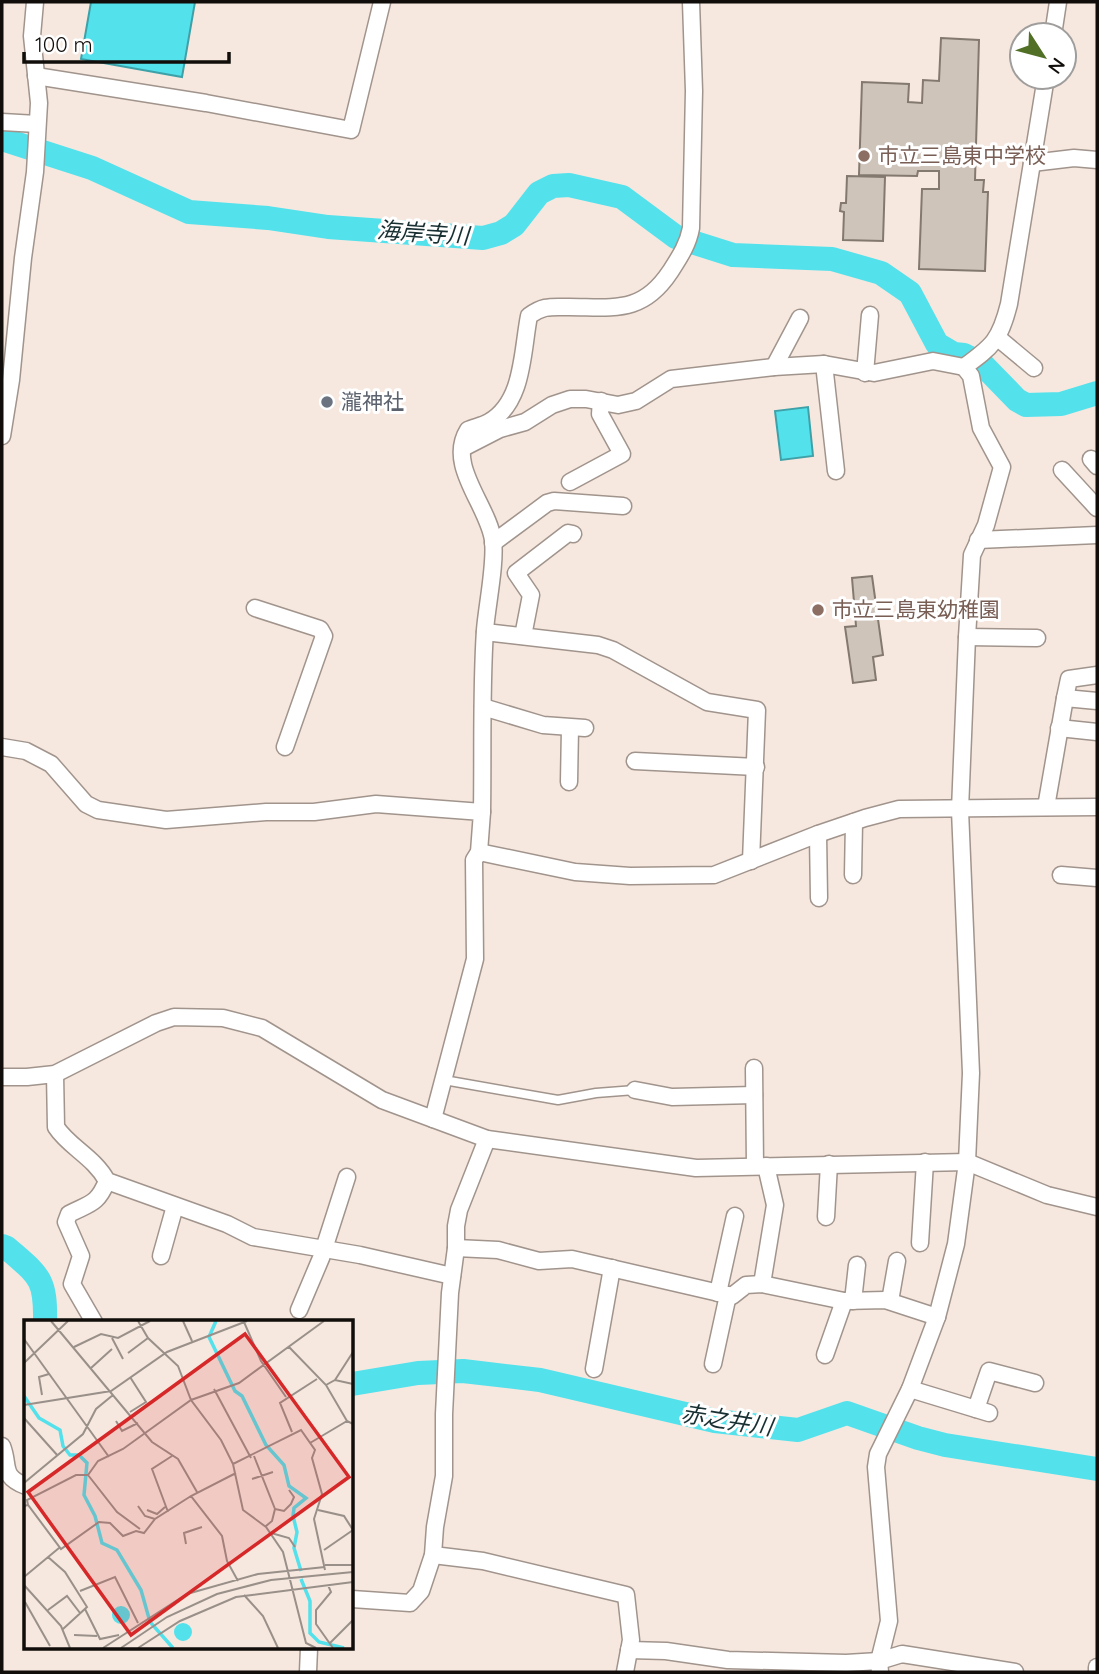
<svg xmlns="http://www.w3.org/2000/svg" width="1099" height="1674" font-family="Quicksand,'Noto Sans JP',sans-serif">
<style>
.water{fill:#53e1ec;stroke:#3fa1a8;stroke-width:2}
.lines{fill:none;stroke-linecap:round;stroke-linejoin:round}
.river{stroke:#53e1ec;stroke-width:24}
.building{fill:#cfc4b9;stroke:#83796f;stroke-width:2}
.service-casing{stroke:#a1948c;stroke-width:11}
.minor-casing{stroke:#a1948c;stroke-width:19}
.service{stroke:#fff;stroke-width:8}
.minor{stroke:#fff;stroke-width:16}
.education-dot{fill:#8d6e63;stroke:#fff;stroke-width:2.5}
.worship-dot{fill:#6b7280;stroke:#fff;stroke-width:2.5}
.labels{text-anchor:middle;stroke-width:6;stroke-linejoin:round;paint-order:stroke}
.education-label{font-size:21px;fill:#785e54;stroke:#fff;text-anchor:start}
.worship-label{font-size:21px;fill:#5b616d;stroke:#fff;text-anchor:start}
.water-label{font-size:23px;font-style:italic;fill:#193033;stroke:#fff}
.inset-river{fill:none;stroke:#53e1ec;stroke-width:3.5}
.inset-road{fill:none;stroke:#9a908a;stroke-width:2}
.view{fill:#d62828;fill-opacity:0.15;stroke:#d62828;stroke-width:3.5}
.inset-edge{fill:none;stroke:#110d0a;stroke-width:3.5}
</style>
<rect width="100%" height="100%" fill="#f6e8df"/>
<!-- water -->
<g class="water">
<polygon points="91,2 195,2 182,77 81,59"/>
<polygon points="808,407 813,456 781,460 775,411"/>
</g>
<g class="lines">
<!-- river -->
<g class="river">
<polyline points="2,139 92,168 189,212 268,218 328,227 483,238 501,233 514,225 539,193 553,186 569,185 622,197 676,237 733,255 832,259 881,273 910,293 937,344 954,354 964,355 982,364 1017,400 1026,405 1061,404 1097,393"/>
<path d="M2,1246L7,1248C39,1276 46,1278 45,1322"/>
<polyline points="352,1384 418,1373 463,1371 540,1380 715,1421 798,1430 847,1413 918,1438 945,1445 1097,1469"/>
</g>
</g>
<!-- building -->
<g class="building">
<polygon points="941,38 979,40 975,180 984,180 983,192 988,192 985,271 919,269 922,189 939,189 939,171 918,171 917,176 859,175 862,82 909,84 908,102 922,103 923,80 939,81"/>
<polygon points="847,176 885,177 883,241 843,240 844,212 840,211 841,203 846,203"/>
<polygon points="872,576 883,655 873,657 876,680 853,683 845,627 856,626 852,578"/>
</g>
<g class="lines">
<defs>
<polyline id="service" points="444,1080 558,1100 596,1093 635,1090"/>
<g id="minor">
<polyline points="1053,35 1058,2"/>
<polyline points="36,76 206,103 351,130 382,2"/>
<polyline points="2,122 37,124"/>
<polyline points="1032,163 1074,158 1097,160"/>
<polyline points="998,338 1034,368"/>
<polyline points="824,364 836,471"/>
<polyline points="774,367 800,318"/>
<polyline points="865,373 870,315"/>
<polyline points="2,436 11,380 23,258 35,172 39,103 32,36 35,2"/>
<polyline points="463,448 500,429 525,422 552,405 570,399 586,399 618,405 636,401 671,379 774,367 824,364 874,373 933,361 964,367"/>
<polyline points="1091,459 1097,466"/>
<polyline points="1062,470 1097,508"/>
<polyline points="570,482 622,454 600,414 601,401"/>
<polyline points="978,540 1097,535"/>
<polyline points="493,543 547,503 554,501 623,506"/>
<polyline points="255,608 320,629 324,636 285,747"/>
<polyline points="485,632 598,645 613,650 707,702 757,710 751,861"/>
<polyline points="523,636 531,595 516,573 568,533 573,534"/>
<polyline points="967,637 1037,638"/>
<polyline points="1065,698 1069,679 1097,675"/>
<polyline points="483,707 543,725 585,728"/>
<polyline points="1059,728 1097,732"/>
<polyline points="2,747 26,751 51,764 86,804 98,810 166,820 266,812 314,812 376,804 482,812 479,852 474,860 475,959 433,1119"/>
<polyline points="635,761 756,767"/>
<polyline points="569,782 570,728"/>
<polyline points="1046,807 1065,698 1097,701"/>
<path d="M482,812C483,751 481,690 485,630C487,605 496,563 493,540C488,505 446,465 468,430C474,427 483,426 489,422C524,402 522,351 529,316C544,305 551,307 569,307C614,307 642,314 670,272C679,258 688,245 691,228L694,91L691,2"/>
<polyline points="818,834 819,898"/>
<polyline points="479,852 575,872 630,876 714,875 818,834 865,818 899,809 1097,807"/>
<polyline points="853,875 854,822"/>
<polyline points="1061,875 1097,878"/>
<polyline points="754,1068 755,1166"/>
<path d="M55,1074L56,1127C69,1147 94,1157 107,1181L227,1224L253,1237L360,1255L452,1276"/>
<polyline points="2,1077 27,1077 55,1074 156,1023 174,1017 223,1018 262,1028 382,1100 487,1139 696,1168 967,1162 1047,1195 1097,1207"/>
<polyline points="635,1090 672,1097 754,1095"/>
<polyline points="826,1217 829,1164"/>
<polyline points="920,1243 925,1162"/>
<polyline points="456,1248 498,1250 539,1261 572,1259 732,1296 746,1285 762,1284 844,1301 885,1300 937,1317"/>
<polyline points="161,1256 175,1206"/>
<polyline points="762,1284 775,1205 766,1166"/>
<polyline points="718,1293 735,1216"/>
<polyline points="853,1301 857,1265"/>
<polyline points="890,1301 897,1261"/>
<polyline points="299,1310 321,1258 347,1177"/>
<path d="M94,1322L72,1284L81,1256L66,1222L69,1214C90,1203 97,1205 107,1181"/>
<polyline points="825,1355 844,1301"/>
<polyline points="713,1364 728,1295"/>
<polyline points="594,1369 612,1268"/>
<polyline points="910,1389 989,1413"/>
<polyline points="976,1409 989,1371 1035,1383"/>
<path d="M2,1446C10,1466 0,1476 26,1486"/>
<polyline points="433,1555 483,1561 626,1595 631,1640 625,1672"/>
<polyline points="352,1599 410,1603 421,1591 433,1555 435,1527 444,1476 444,1414 450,1293 456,1248 456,1226 459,1210 487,1139"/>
<polyline points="629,1650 666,1651 728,1660 846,1663 879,1661 902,1654 1015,1672"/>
<polyline points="308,1672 309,1648"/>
<path d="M880,1672L879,1661L889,1621L876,1467L878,1454L910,1389L937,1317L956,1244L967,1162L971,1073L960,810L967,637L972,555L986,525L1002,467L981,428L971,376L964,367C993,346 1000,340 1009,304L1046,77"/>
<polyline points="1097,1672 1097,1667"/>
</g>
</defs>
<!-- service casing -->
<use href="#service" class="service-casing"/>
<!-- minor casing -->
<use href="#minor" class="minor-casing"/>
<!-- service -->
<use href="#service" class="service"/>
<!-- minor -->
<use href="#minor" class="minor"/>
</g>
<!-- markers -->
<g class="education-dot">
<circle cx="864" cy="156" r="7"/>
<circle cx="818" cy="610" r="7"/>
</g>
<circle class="worship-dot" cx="327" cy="402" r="7"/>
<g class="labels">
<!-- education labels -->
<g class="education-label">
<text x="878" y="163">市立三島東中学校</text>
<text x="832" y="617">市立三島東幼稚園</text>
</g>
<!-- worship labels -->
<g class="worship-label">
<text x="341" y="409">瀧神社</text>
</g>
<!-- water labels -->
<g class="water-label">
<text transform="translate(423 233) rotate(4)" y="8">海岸寺川</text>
<text transform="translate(727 1420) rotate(9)" y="8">赤之井川</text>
</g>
</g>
<!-- overview -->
<g transform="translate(24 1320)">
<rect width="329" height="329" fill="#f6e8df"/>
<path d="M88 295a9 9 0 1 1 18 0a9 9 0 1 1-18 0ZM150 312a9 9 0 1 1 18 0a9 9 0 1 1-18 0Z" fill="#53e1ec"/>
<path class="inset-river" d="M192,1L185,17L211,71L218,76L242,125L260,145L265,166L282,178L270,188L269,196L273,212L270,228L277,251M0,76L15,98L36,110L39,126L46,135H55L63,143L60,175L71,196L78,223L93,230L117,270L126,302L149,328M277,259L286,281V313L295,322L320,328"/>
<path class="inset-road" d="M27,1L128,122L154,139L173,172M114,1L124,18L154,46L167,80L197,120L209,144L219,190L242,207L259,232L282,323L292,328M159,1L168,21M220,2L237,41L262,77M88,18L99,39M0,19L85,137M50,27L77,14L94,18L126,1M265,27L302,65L323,101L329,104M104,33L124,18M0,43L44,1M67,48L88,29M311,60L329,32M302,65L311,60L329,64M190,69L227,138M18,75L15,57L25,54M0,85L87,71L143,32L223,1M106,92L122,82L106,57M0,98L34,136M92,101L98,111L114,103M268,112L256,83L293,59M286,123L323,101M230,136L251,189L248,201L242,206M209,144L277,110L291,130L288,138L298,174L290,199L301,250M212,153L167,176L198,216L203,241L214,261M64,155L93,192L116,209M228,159L249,152M0,163L59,114L72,89L89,75M4,185L3,180L52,155H64L74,141L99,129L167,80L215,63L300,1M0,186L4,185L37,229L75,202L86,203L99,216L112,211L120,213L131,199L167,176M114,186L121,196L131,199M251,189L260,191L267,184L270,177L265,170M123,190L133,194L141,187M294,190L320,196L329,210M144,192L128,149L148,136M247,213L265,218L271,227M162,224L160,213L178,207M300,230L329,210M24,237L41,252L63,287L39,309M301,245H329M0,257L35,228M0,265L37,306L46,328M304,265L307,272L292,290V304L309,328M56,271L91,257L114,303M220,275L239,296L254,328M1,282L26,326M61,289L76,319L95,315M24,290L43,276L56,293M50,315L73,316M306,323L329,300M79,328L163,274L234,254L301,247M97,328L143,297L193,274L247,260L329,252M114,328L156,301L212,277L329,262"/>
<path class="view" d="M221,14L325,157L107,315L4,172Z"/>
<rect width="329" height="329" class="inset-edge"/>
</g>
<!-- border -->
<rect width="1099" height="1674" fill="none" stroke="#110d0a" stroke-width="7"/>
<!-- north arrow -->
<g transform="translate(1043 56) rotate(126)"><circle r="33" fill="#ffffff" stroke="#a09e9d" stroke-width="2"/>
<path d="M0-5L12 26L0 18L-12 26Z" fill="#517026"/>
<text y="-10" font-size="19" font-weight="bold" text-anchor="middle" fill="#110d0a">N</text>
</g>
<!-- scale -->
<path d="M24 52v10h205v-10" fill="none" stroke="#110d0a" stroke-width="3.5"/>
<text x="35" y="52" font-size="21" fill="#110d0a" stroke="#ffffff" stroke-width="5" paint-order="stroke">100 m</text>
</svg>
